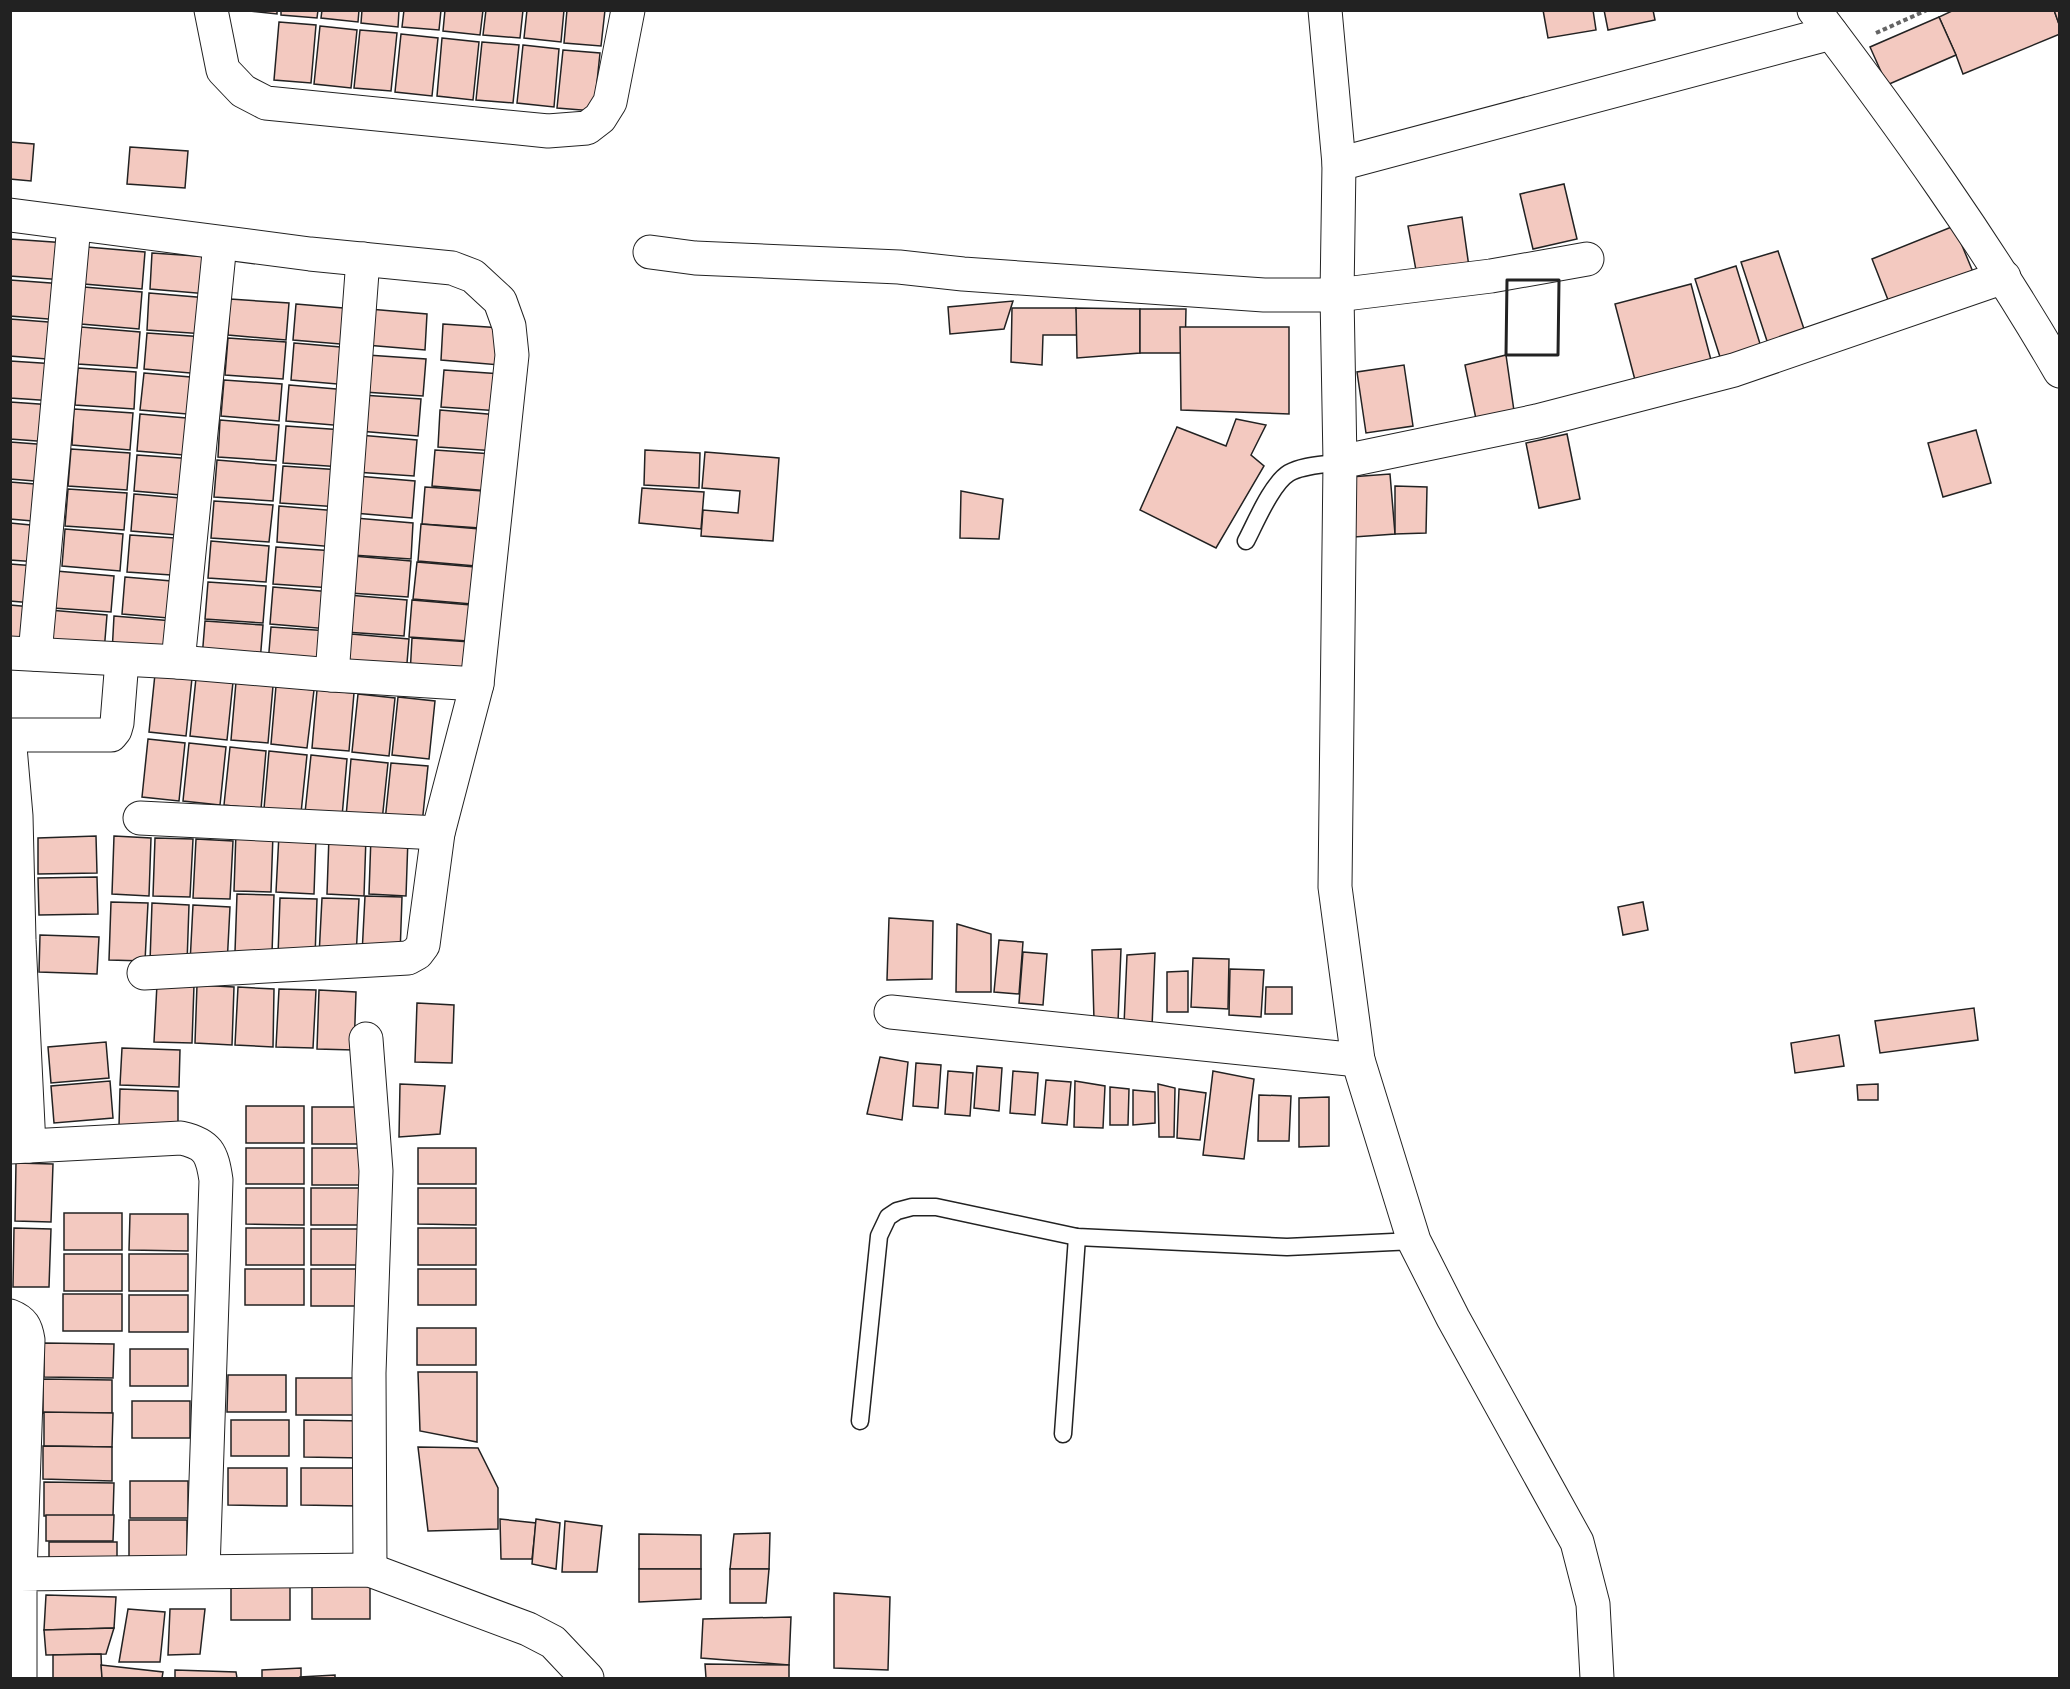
<svg xmlns="http://www.w3.org/2000/svg" width="2070" height="1689" font-family="'IBM Plex Sans',sans-serif">
<style>
.building{fill:#f3c9c0;stroke:#222;stroke-width:1.5}
.lines{fill:none;stroke-linecap:round;stroke-linejoin:round}
.service-casing{stroke:#222;stroke-width:19}
.minor-casing{stroke:#222;stroke-width:35}
.path{stroke:#646464;stroke-width:4;stroke-dasharray:4.5 3;stroke-linecap:butt}
.service{stroke:#fff;stroke-width:16}
.minor{stroke:#fff;stroke-width:33}
.wall{stroke:#222;stroke-width:3}
</style>
<rect width="100%" height="100%" fill="#fff"/>
<!-- building -->
<g class="building">
<polygon points="241,10 277,10 277,14"/>
<polygon points="281,10 318,10 317,18 281,15"/>
<polygon points="322,10 359,10 358,22 321,18"/>
<polygon points="362,10 399,10 398,27 361,23"/>
<polygon points="404,10 441,10 439,30 402,27"/>
<polygon points="445,10 483,10 480,35 443,31"/>
<polygon points="486,10 523,10 520,38 483,35"/>
<polygon points="527,10 564,10 561,42 524,38"/>
<polygon points="567,10 605,10 601,46 564,43"/>
<polygon points="1543,10 1593,10 1596,30 1548,38"/>
<polygon points="1604,10 1653,10 1655,20 1608,30"/>
<polygon points="1954,10 2054,10 2060,27 2060,34 1963,74 1956,55 1939,17"/>
<polygon points="2054,10 2060,10 2060,27"/>
<polygon points="1939,17 1956,55 1887,85 1870,47"/>
<polygon points="279,22 316,25 311,83 274,80"/>
<polygon points="320,26 357,30 351,88 314,84"/>
<polygon points="360,30 397,33 391,91 354,88"/>
<polygon points="401,34 438,38 432,96 395,92"/>
<polygon points="442,38 479,42 473,100 437,96"/>
<polygon points="482,42 519,45 513,103 476,100"/>
<polygon points="523,45 559,49 554,107 517,103"/>
<polygon points="563,50 600,53 594,111 557,108"/>
<polygon points="10,142 34,144 31,181 10,179"/>
<polygon points="130,147 188,151 185,188 127,184"/>
<polygon points="1564,184 1577,239 1533,249 1520,194"/>
<polygon points="1462,217 1469,267 1417,276 1408,226"/>
<polygon points="1954,226 1973,272 1890,305 1872,259"/>
<polygon points="10,239 67,243 64,280 10,276"/>
<polygon points="87,247 145,252 142,289 84,284"/>
<polygon points="1778,251 1805,332 1768,344 1741,262"/>
<polygon points="152,253 211,257 208,294 150,289"/>
<polygon points="1736,266 1761,347 1721,360 1695,279"/>
<polygon points="10,280 64,284 61,320 10,316"/>
<polygon points="1691,284 1711,360 1635,380 1615,304"/>
<polygon points="84,287 142,292 139,329 81,324"/>
<polygon points="149,293 208,298 205,334 147,330"/>
<polygon points="230,299 289,303 286,340 228,335"/>
<polygon points="1013,301 1004,329 950,334 948,307"/>
<polygon points="296,304 355,309 352,345 293,340"/>
<polygon points="1012,308 1076,308 1080,335 1043,335 1042,365 1011,362"/>
<polygon points="1076,308 1140,309 1140,353 1077,358"/>
<polygon points="369,309 427,314 425,350 366,345"/>
<polygon points="1140,309 1186,309 1185,353 1140,353"/>
<polygon points="10,319 61,323 59,360 10,356"/>
<polygon points="443,324 502,328 500,365 441,360"/>
<polygon points="81,327 140,332 137,368 78,364"/>
<polygon points="1180,327 1289,327 1289,414 1181,410"/>
<polygon points="147,333 205,337 202,374 144,369"/>
<polygon points="228,338 286,342 283,379 225,375"/>
<polygon points="294,343 352,348 349,385 291,380"/>
<polygon points="367,355 426,359 423,396 364,392"/>
<polygon points="1506,355 1514,411 1476,419 1465,365"/>
<polygon points="10,361 56,364 54,401 10,398"/>
<polygon points="1404,365 1413,426 1366,433 1357,372"/>
<polygon points="78,368 136,372 134,409 75,405"/>
<polygon points="444,370 502,374 500,411 441,407"/>
<polygon points="144,373 202,378 199,415 140,410"/>
<polygon points="224,380 282,384 279,421 221,416"/>
<polygon points="289,385 348,390 345,426 286,421"/>
<polygon points="362,395 421,399 418,436 359,431"/>
<polygon points="10,402 53,405 50,442 10,439"/>
<polygon points="74,409 133,413 130,450 72,445"/>
<polygon points="440,410 499,415 496,451 438,447"/>
<polygon points="140,414 198,419 196,456 137,451"/>
<polygon points="1236,419 1266,425 1251,455 1264,466 1216,548 1140,510 1177,427 1226,446"/>
<polygon points="220,420 279,425 276,461 218,457"/>
<polygon points="286,426 344,430 342,467 283,463"/>
<polygon points="1976,430 1991,483 1943,497 1928,443"/>
<polygon points="1567,434 1580,499 1539,508 1526,443"/>
<polygon points="359,435 417,440 414,476 355,472"/>
<polygon points="10,442 50,445 47,482 10,479"/>
<polygon points="71,449 130,453 127,490 68,486"/>
<polygon points="435,450 493,454 490,491 432,486"/>
<polygon points="645,450 700,453 699,488 644,485"/>
<polygon points="705,452 779,458 773,541 701,536 703,510 738,513 740,491 702,488"/>
<polygon points="137,455 195,459 193,496 134,491"/>
<polygon points="217,460 276,465 273,501 214,497"/>
<polygon points="283,466 341,470 339,507 280,503"/>
<polygon points="1390,474 1395,534 1354,537 1350,477"/>
<polygon points="357,476 415,481 412,518 354,513"/>
<polygon points="10,482 47,485 44,522 10,519"/>
<polygon points="1395,486 1427,487 1426,533 1395,534"/>
<polygon points="425,487 483,491 480,528 422,524"/>
<polygon points="642,488 704,492 701,529 639,523"/>
<polygon points="68,489 127,493 124,530 65,526"/>
<polygon points="961,491 1003,499 999,539 960,538"/>
<polygon points="134,494 192,499 189,536 131,531"/>
<polygon points="214,501 273,505 269,542 211,538"/>
<polygon points="279,506 338,511 335,547 277,542"/>
<polygon points="355,518 413,523 411,559 352,555"/>
<polygon points="10,523 41,526 38,562 10,560"/>
<polygon points="421,524 480,529 476,566 418,561"/>
<polygon points="65,529 123,534 120,571 62,566"/>
<polygon points="130,535 189,539 186,576 127,572"/>
<polygon points="211,541 269,546 266,582 208,578"/>
<polygon points="276,547 335,551 332,588 273,584"/>
<polygon points="353,556 411,561 408,597 350,593"/>
<polygon points="417,562 475,567 472,604 413,599"/>
<polygon points="10,564 36,566 33,603 10,601"/>
<polygon points="56,571 114,576 111,612 53,608"/>
<polygon points="125,577 183,582 180,619 122,614"/>
<polygon points="208,582 266,586 263,623 205,619"/>
<polygon points="273,587 332,592 329,629 270,624"/>
<polygon points="348,595 407,600 404,636 345,632"/>
<polygon points="412,600 471,605 468,641 409,637"/>
<polygon points="10,605 32,607 29,644 10,642"/>
<polygon points="49,610 107,615 104,652 46,647"/>
<polygon points="114,616 173,621 170,657 112,653"/>
<polygon points="205,621 263,625 260,662 202,658"/>
<polygon points="271,627 329,631 326,668 268,664"/>
<polygon points="351,634 409,639 406,675 347,671"/>
<polygon points="412,638 471,642 468,679 410,675"/>
<polygon points="155,674 192,678 186,736 149,732"/>
<polygon points="196,678 233,682 227,740 190,736"/>
<polygon points="236,682 273,686 268,743 231,740"/>
<polygon points="276,686 314,690 307,748 271,744"/>
<polygon points="317,690 354,693 349,751 312,748"/>
<polygon points="358,694 395,698 389,756 352,752"/>
<polygon points="398,697 435,701 429,759 392,755"/>
<polygon points="148,739 185,743 179,801 142,797"/>
<polygon points="189,743 226,747 220,805 183,801"/>
<polygon points="230,747 266,751 261,809 224,805"/>
<polygon points="269,751 307,755 301,813 264,809"/>
<polygon points="311,755 347,759 342,817 305,813"/>
<polygon points="351,759 388,763 382,821 346,817"/>
<polygon points="391,763 428,766 422,824 385,821"/>
<polygon points="236,832 273,834 271,892 234,891"/>
<polygon points="279,834 316,836 314,894 276,892"/>
<polygon points="96,836 97,873 38,874 38,838"/>
<polygon points="114,836 151,838 149,896 112,894"/>
<polygon points="329,836 366,837 364,896 327,894"/>
<polygon points="371,836 408,838 406,896 369,894"/>
<polygon points="155,838 193,839 190,897 153,896"/>
<polygon points="196,839 233,841 230,899 193,898"/>
<polygon points="97,877 98,914 39,915 38,878"/>
<polygon points="237,894 274,895 272,953 235,952"/>
<polygon points="365,896 402,897 400,955 362,954"/>
<polygon points="280,898 317,899 315,957 278,956"/>
<polygon points="322,898 359,899 356,957 319,956"/>
<polygon points="111,902 148,903 145,961 109,960"/>
<polygon points="1643,902 1648,930 1623,935 1618,907"/>
<polygon points="152,903 189,905 187,963 150,962"/>
<polygon points="193,905 230,907 227,965 190,963"/>
<polygon points="889,918 933,921 932,979 887,980"/>
<polygon points="957,924 991,934 991,992 956,992"/>
<polygon points="40,935 99,937 97,974 39,972"/>
<polygon points="999,940 1023,942 1019,994 994,992"/>
<polygon points="1121,949 1118,1022 1094,1020 1092,950"/>
<polygon points="1023,952 1047,954 1043,1005 1019,1003"/>
<polygon points="1155,953 1152,1027 1124,1025 1127,955"/>
<polygon points="1193,958 1229,959 1228,1009 1191,1007"/>
<polygon points="1230,969 1264,970 1261,1017 1229,1015"/>
<polygon points="1188,971 1188,1012 1167,1012 1167,972"/>
<polygon points="157,984 194,985 192,1043 154,1042"/>
<polygon points="197,985 234,987 232,1045 195,1043"/>
<polygon points="238,987 274,989 273,1047 235,1045"/>
<polygon points="1266,987 1292,987 1292,1014 1265,1014"/>
<polygon points="279,989 316,990 313,1048 276,1047"/>
<polygon points="319,990 356,992 354,1050 317,1049"/>
<polygon points="417,1003 454,1005 452,1063 415,1062"/>
<polygon points="1974,1008 1978,1040 1880,1053 1875,1021"/>
<polygon points="1839,1035 1844,1066 1795,1073 1791,1043"/>
<polygon points="106,1042 109,1078 51,1083 48,1047"/>
<polygon points="122,1048 180,1050 179,1087 120,1085"/>
<polygon points="880,1057 908,1062 902,1120 867,1114"/>
<polygon points="916,1063 941,1065 938,1108 913,1106"/>
<polygon points="977,1066 1002,1068 999,1111 974,1108"/>
<polygon points="948,1071 973,1073 970,1116 945,1114"/>
<polygon points="1013,1071 1038,1073 1035,1115 1010,1113"/>
<polygon points="1213,1071 1254,1079 1244,1159 1203,1155"/>
<polygon points="1046,1080 1071,1082 1067,1125 1042,1123"/>
<polygon points="110,1081 113,1118 54,1123 51,1086"/>
<polygon points="1075,1081 1105,1086 1103,1128 1074,1127"/>
<polygon points="400,1084 445,1086 440,1134 399,1137"/>
<polygon points="1158,1084 1175,1088 1174,1137 1159,1137"/>
<polygon points="1878,1084 1878,1100 1858,1100 1857,1085"/>
<polygon points="1110,1087 1129,1089 1128,1125 1110,1125"/>
<polygon points="120,1089 178,1091 178,1128 119,1126"/>
<polygon points="1179,1089 1206,1093 1200,1140 1177,1138"/>
<polygon points="1133,1090 1155,1092 1155,1123 1133,1125"/>
<polygon points="1259,1095 1291,1096 1289,1141 1258,1141"/>
<polygon points="1329,1097 1329,1146 1299,1147 1299,1098"/>
<rect x="246" y="1106" width="58" height="37"/>
<rect x="312" y="1107" width="58" height="37"/>
<rect x="246" y="1148" width="58" height="36"/>
<rect x="312" y="1148" width="58" height="37"/>
<rect x="418" y="1148" width="58" height="36"/>
<polygon points="16,1163 53,1164 51,1222 15,1221"/>
<polygon points="246,1188 304,1188 304,1225 246,1224"/>
<rect x="311" y="1188" width="59" height="37"/>
<polygon points="418,1188 476,1188 476,1225 418,1224"/>
<rect x="64" y="1213" width="58" height="37"/>
<polygon points="130,1214 188,1214 188,1251 129,1250"/>
<polygon points="14,1228 51,1229 49,1287 13,1287"/>
<rect x="246" y="1228" width="58" height="37"/>
<rect x="418" y="1228" width="58" height="37"/>
<rect x="311" y="1229" width="59" height="36"/>
<rect x="64" y="1254" width="58" height="37"/>
<rect x="129" y="1254" width="59" height="37"/>
<rect x="245" y="1269" width="59" height="36"/>
<rect x="311" y="1269" width="59" height="37"/>
<rect x="418" y="1269" width="58" height="36"/>
<rect x="63" y="1294" width="59" height="37"/>
<rect x="129" y="1295" width="59" height="37"/>
<rect x="417" y="1328" width="59" height="37"/>
<polygon points="44,1343 114,1344 113,1378 44,1377"/>
<rect x="130" y="1349" width="58" height="37"/>
<polygon points="418,1372 477,1372 477,1442 420,1431"/>
<polygon points="228,1375 286,1375 286,1412 227,1412"/>
<rect x="296" y="1378" width="58" height="37"/>
<polygon points="43,1379 112,1380 112,1413 43,1413"/>
<rect x="132" y="1401" width="58" height="37"/>
<polygon points="44,1412 113,1413 112,1447 44,1446"/>
<rect x="231" y="1420" width="58" height="36"/>
<polygon points="304,1420 364,1421 363,1458 304,1457"/>
<polygon points="43,1446 112,1447 112,1481 43,1479"/>
<polygon points="418,1447 478,1448 498,1488 498,1529 428,1531"/>
<polygon points="228,1468 287,1468 287,1506 228,1505"/>
<polygon points="301,1468 360,1468 360,1506 301,1505"/>
<rect x="130" y="1481" width="58" height="37"/>
<polygon points="44,1482 114,1483 113,1516 44,1516"/>
<polygon points="46,1515 114,1515 113,1541 46,1541"/>
<polygon points="500,1519 536,1523 532,1559 501,1559"/>
<polygon points="536,1519 560,1523 556,1569 532,1564"/>
<rect x="129" y="1520" width="58" height="37"/>
<polygon points="565,1521 602,1526 597,1572 562,1572"/>
<polygon points="770,1533 769,1569 730,1569 734,1534"/>
<polygon points="639,1534 701,1535 701,1569 639,1569"/>
<polygon points="49,1542 117,1542 117,1568 49,1567"/>
<polygon points="639,1569 701,1569 701,1599 639,1602"/>
<polygon points="730,1569 769,1569 766,1603 730,1603"/>
<rect x="312" y="1582" width="58" height="37"/>
<rect x="231" y="1583" width="59" height="37"/>
<polygon points="834,1593 890,1597 888,1670 834,1668"/>
<polygon points="46,1595 116,1597 114,1628 44,1630"/>
<polygon points="128,1609 165,1612 160,1662 119,1662"/>
<polygon points="170,1609 205,1609 200,1654 168,1655"/>
<polygon points="791,1617 789,1665 701,1658 703,1619"/>
<polygon points="114,1628 106,1654 46,1655 44,1630"/>
<polygon points="101,1654 102,1678 53,1678 53,1655"/>
<polygon points="705,1664 789,1665 789,1678 706,1678"/>
<polygon points="101,1665 163,1672 162,1678 102,1678"/>
<polygon points="301,1668 301,1678 262,1678 262,1670"/>
<polygon points="175,1670 236,1672 237,1678 175,1678"/>
<polygon points="335,1675 335,1678 300,1678 300,1677"/>
</g>
<g class="lines">
<defs>
<g id="service">
<path d="M1246,541C1255,524 1272,483 1289,473C1303,465 1324,465 1340,462"/>
<polyline points="860,1421 879,1236 888,1217 897,1211 912,1207 936,1207 1077,1237 1287,1247 1414,1241"/>
<polyline points="1063,1434 1077,1237"/>
</g>
<g id="minor">
<polyline points="211,10 223,70 243,91 266,103 548,131 587,128 600,118 610,102 628,10"/>
<polyline points="1325,10 1339,164 1337,295 1340,462"/>
<path d="M1814,10C1902,126 1987,245 2060,371"/>
<polyline points="1339,164 1831,33"/>
<polyline points="10,215 310,254 452,268 473,276 500,301 509,326 512,355 477,684 438,833 423,945 417,953 408,958 144,973"/>
<polyline points="650,252 695,258 899,267 963,274 1264,295 1337,295 1491,276 1587,259"/>
<polyline points="10,653 178,662 332,675 477,684"/>
<polyline points="35,654 74,225"/>
<polyline points="178,662 220,243"/>
<polyline points="332,675 363,259"/>
<polyline points="10,735 111,735 115,730 117,723 122,660"/>
<polyline points="10,747 16,816 19,940 29,1146"/>
<polyline points="140,818 438,833"/>
<polyline points="891,1012 1358,1060 1335,887 1340,462 1537,421 1734,370 2004,277"/>
<polyline points="366,1039 376,1171 369,1373 370,1570"/>
<polyline points="1358,1060 1414,1241 1453,1318 1577,1542 1593,1604 1597,1678"/>
<path d="M10,1147L181,1138C208,1144 212,1153 216,1180L203,1571"/>
<path d="M10,1316C23,1321 26,1327 28,1340L20,1574"/>
<polyline points="20,1678 20,1574 370,1570 528,1629 553,1642 587,1678"/>
</g>
</defs>
<!-- service casing -->
<use href="#service" class="service-casing"/>
<!-- minor casing -->
<use href="#minor" class="minor-casing"/>
<!-- path -->
<polyline class="path" points="1876,33 1927,10"/>
<!-- service -->
<use href="#service" class="service"/>
<!-- minor -->
<use href="#minor" class="minor"/>
<!-- wall -->
<polygon class="wall" points="1507,280 1559,280 1558,355 1506,355"/>
</g>
<!-- border -->
<rect width="2070" height="1689" fill="none" stroke="#222222" stroke-width="24"/>
</svg>
